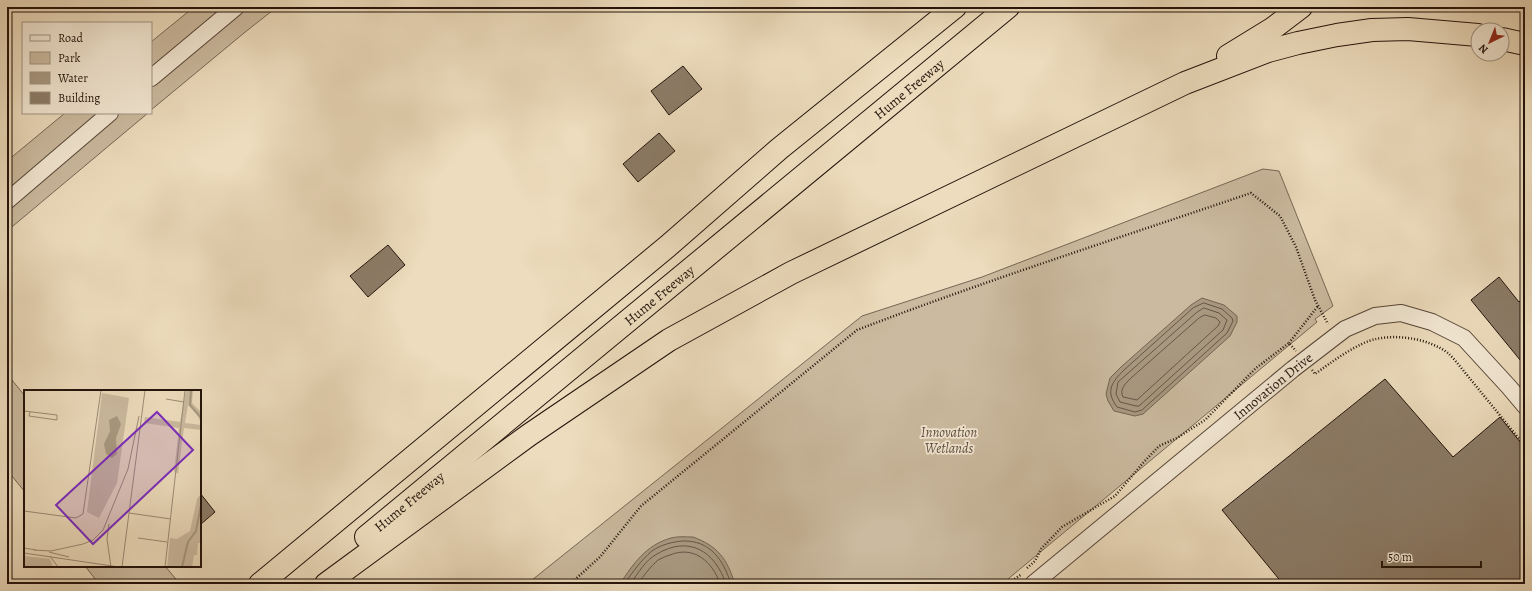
<svg xmlns="http://www.w3.org/2000/svg" width="1532" height="591" font-family="Alegreya,serif">
<style>
.green{fill:#cbba9f;stroke:#765}
.water{fill:#a89880;stroke:#736351}
.lines{fill:none;stroke-linecap:round;stroke-linejoin:round}
.shore{stroke:#665646;stroke-width:1}
.building{fill:#8c7c68;stroke:#23130b}
.street-casing{stroke:#564538;stroke-width:18}
.highway-casing{stroke:#23130b;stroke-width:24}
.path{stroke:#23130b;stroke-width:2.5;stroke-dasharray:1 2;stroke-linecap:butt}
.street{stroke:#f3e8d4;stroke-width:16}
.highway{stroke:#eddcbd;stroke-width:22}
.labels{text-anchor:middle;stroke-width:3.5;stroke-linejoin:round;paint-order:stroke}
.street-label{font-size:14px;fill:#23130b;stroke:#f3e8d4}
.park-label{font-size:14px;font-style:italic;fill:#5e4d3f;stroke:#f3e8d4}
.inset-river{fill:none;stroke:#a89880;stroke-width:2}
.inset-road{fill:none;stroke:#9c8c76;stroke-width:1}
.view{fill:#7b2cbf;fill-opacity:0.15;stroke:#7b2cbf;stroke-width:2}
.inset-edge{fill:none;stroke:#23130b;stroke-width:2}
</style>
<rect width="100%" height="100%" fill="#eddcbd"/>
<filter id="stains"><feTurbulence type="fractalNoise" baseFrequency=".005" numOctaves="4"/><feColorMatrix values="0 0 0 0 .2 0 0 0 0 .09 0 0 0 0 .02 0 0 0 .5 -.17"/></filter>
<radialGradient id="worn" r=".72"><stop offset=".6" stop-color="#630" stop-opacity="0"/><stop offset="1" stop-color="#630" stop-opacity=".3"/></radialGradient>
<!-- green -->
<g class="green">
<polygon points="194,7 277,7 244,33 151,110 151,42"/>
<polygon points="65,113 148,113 7,231 7,161"/>
<polygon points="1263,169 1279,171 1333,306 1315,319 1317,322 1002,584 527,584 862,316 982,277"/>
<polygon points="7,374 25,396 25,492 7,470"/>
<polygon points="85,566 165,566 180,584 99,584"/>
</g>
<!-- water -->
<g class="water">
<polygon points="1202,298 1224,305 1237,316 1237,322 1230,336 1143,414 1135,416 1114,411 1108,401 1106,394 1110,378 1121,367 1191,305"/>
<path d="M693,537C718,546 727,559 735,584H620C633,564 646,545 671,538C678,536 686,537 693,537Z"/>
</g>
<g class="lines">
<!-- shore -->
<g class="shore">
<path d="M1204,303L1222,309L1232,318L1233,321L1227,333L1142,410L1135,412L1117,407C1105,391 1112,382 1124,370L1193,308Z"/>
<polygon points="1204,308 1219,313 1227,320 1223,330 1139,406 1136,406 1120,402 1116,394 1118,382 1196,313"/>
<path d="M1205,315L1216,318L1220,322L1218,326L1137,400L1123,397C1119,389 1126,383 1131,378L1199,318Z"/>
<path d="M624,584C633,572 641,560 652,551C660,545 672,542 682,541C710,540 723,559 731,584"/>
<path d="M630,584C638,574 645,560 657,554C689,535 715,551 726,584"/>
<path d="M638,584C644,575 650,567 658,560C662,558 666,556 670,555C694,545 713,562 720,584"/>
</g>
</g>
<!-- building -->
<g class="building">
<polygon points="683,66 702,89 669,115 651,91"/>
<polygon points="659,133 675,151 638,182 623,164"/>
<polygon points="388,245 405,265 368,297 350,276"/>
<polygon points="1499,277 1519,302 1525,296 1525,366 1471,300"/>
<polygon points="1385,379 1453,457 1500,417 1525,448 1525,546 1520,551 1525,559 1525,584 1283,584 1222,510"/>
<polygon points="200,493 215,512 200,525"/>
</g>
<g class="lines">
<defs>
<g id="street">
<polyline points="151,78 236,7"/>
<polyline points="7,201 110,113"/>
<path id="s1" d="M1033,584L1293,369L1345,329L1375,316L1401,313L1432,322L1464,338L1509,387L1525,406"/>
</g>
<g id="highway">
<polyline points="1502,39 1525,44"/>
<polyline points="1228,56 1272,29 1301,7"/>
<path id="s2" d="M366,537L1008,7"/>
<polyline points="260,584 668,246 779,149 955,7"/>
<polyline points="326,584 529,435 669,340 791,273 1185,83 1268,51 1298,43 1337,35 1372,30 1408,29 1478,35"/>
</g>
</defs>
<!-- street casing -->
<use href="#street" class="street-casing"/>
<!-- highway casing -->
<use href="#highway" class="highway-casing"/>
<!-- path -->
<g class="path">
<polyline points="1289,343 1318,306"/>
<path d="M1312,370L1315,374C1330,363 1359,342 1376,339C1399,334 1429,339 1448,353C1451,356 1455,360 1458,364L1525,446"/>
<polyline points="1027,568 1035,561 1041,549 1062,527 1115,496 1143,463 1159,446 1177,438 1205,420 1256,368 1289,343 1296,351"/>
<path d="M570,584L600,557L641,506L857,330C987,280 1119,238 1251,193L1280,216L1296,247L1315,300L1328,324"/>
<polyline points="1007,584 1022,574"/>
</g>
<!-- street -->
<use href="#street" class="street"/>
<!-- highway -->
<use href="#highway" class="highway"/>
</g>
<g class="labels">
<!-- street labels -->
<g class="street-label">
<text dy="5" stroke="none"><textPath href="#s2" startOffset="704">Hume Freeway</textPath></text>
<text dy="5" stroke="none"><textPath href="#s2" startOffset="380">Hume Freeway</textPath></text>
<text dy="5" stroke="none"><textPath href="#s1" startOffset="311">Innovation Drive</textPath></text>
<text dy="5" stroke="none"><textPath href="#s2" startOffset="56">Hume Freeway</textPath></text>
</g>
<!-- park labels -->
<g class="park-label">
<text x="949" y="437">Innovation<tspan x="949" dy="16">Wetlands</tspan></text>
</g>
</g>
<!-- overview -->
<g transform="translate(24 390)">
<rect width="177" height="177" fill="#eddcbd"/>
<path d="M162,0H169L168,13L177,22V34L174,25L164,15L161,33L177,35V40L160,38L154,84L150,81L155,38L120,33L121,27L156,32ZM78,3L105,8L93,93L75,128L63,122ZM177,104V153H174L173,165H170L168,177H143L146,148L153,149L166,141L173,109ZM0,166L26,169L29,177H0Z" fill="#cbba9f"/>
<path d="M93,26L97,34L92,48L93,64L88,68L82,64L80,54L86,41L85,30Z" fill="#a89880"/>
<path class="inset-river" d="M167,0L166,15L177,28M158,177L164,152L172,141L177,115"/>
<path class="inset-road" d="M142,9L160,12M0,21L33,25V30L5,26L6,22M0,121L52,128L59,124L77,0M105,123L147,129M85,134L83,149L87,177M114,148L143,152M0,158L12,160M10,160L27,161L59,154L69,150L79,140L104,79L115,26M25,162L45,167M0,163L95,177M26,166L34,177M98,177L121,0M141,177L161,0"/>
<path class="view" d="M133,22L169,60L69,154L32,115Z"/>
<rect width="177" height="177" class="inset-edge"/>
</g>
<!-- margin -->
<rect width="1532" height="591" fill="none" stroke="#eddcbd" stroke-width="24"/>
<rect x="8" y="8" width="1516" height="575" fill="none" stroke="#23130b" stroke-width="2"/>
<rect x="12" y="12" width="1508" height="567" fill="none" stroke="#23130b"/>
<!-- legend -->
<rect x="22" y="22" width="130" height="92" fill="#f3e8d4" stroke="#a09384"/>
<rect x="30" y="35" width="20" height="6" fill="#f3e8d4" stroke="#a09384"/>
<text x="58" y="42" font-size="12" fill="#23130b">Road</text>
<rect x="30" y="52" width="20" height="12" fill="#cbba9f" stroke="#a09384"/>
<text x="58" y="62" font-size="12" fill="#23130b">Park</text>
<rect x="30" y="72" width="20" height="12" fill="#a89880" stroke="#a09384"/>
<text x="58" y="82" font-size="12" fill="#23130b">Water</text>
<rect x="30" y="92" width="20" height="12" fill="#8c7c68" stroke="#a09384"/>
<text x="58" y="102" font-size="12" fill="#23130b">Building</text>
<!-- north arrow -->
<g transform="translate(1490 42) rotate(223)"><circle r="19" fill="#f3e8d4" stroke="#a09384"/>
<path d="M0-3L7 15L0 10L-7 15Z" fill="#8f2418"/>
<text y="-6" font-size="11" font-weight="bold" text-anchor="middle" fill="#23130b">N</text>
</g>
<!-- scale -->
<path d="M1382 561v6h99v-6" fill="none" stroke="#23130b" stroke-width="2"/>
<text x="1388" y="561" font-size="12" fill="#23130b" stroke="#f3e8d4" stroke-width="3" paint-order="stroke">50 m</text>
<rect width="100%" height="100%" filter="url(#stains)"/>
<rect width="100%" height="100%" fill="url(#worn)"/>
</svg>
